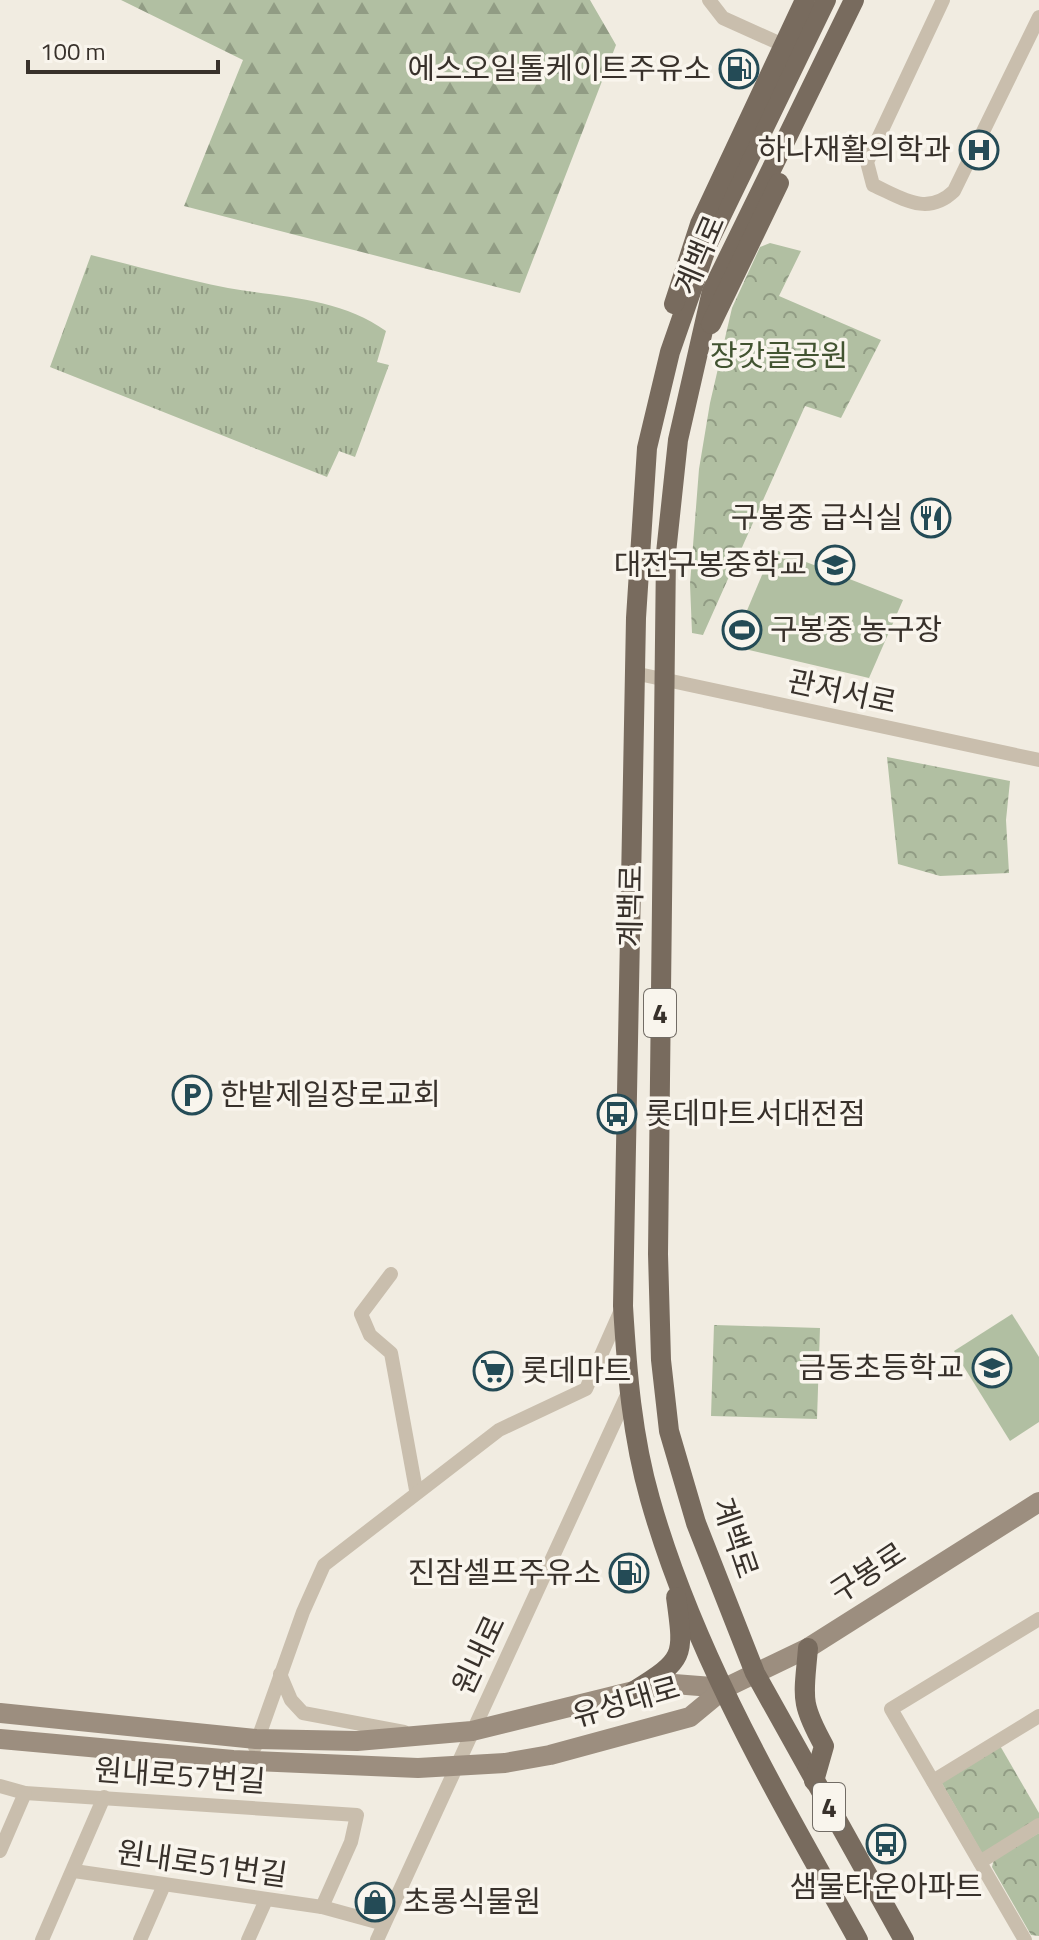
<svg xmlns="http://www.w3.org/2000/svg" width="1039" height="1940" font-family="'Titillium Web','Noto Sans KR',sans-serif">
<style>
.grass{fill:url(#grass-tufts)}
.forest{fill:url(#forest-firs)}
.park{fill:url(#park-crowns)}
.garden{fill:#b1bfa2}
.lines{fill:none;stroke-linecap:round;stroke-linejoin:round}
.street{stroke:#c9bead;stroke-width:14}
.secondary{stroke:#9c8e7f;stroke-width:20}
.primary{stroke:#786b5e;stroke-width:20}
.labels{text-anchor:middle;stroke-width:7;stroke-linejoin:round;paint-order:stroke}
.shield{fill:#f9f5ed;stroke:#726c65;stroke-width:2}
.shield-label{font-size:28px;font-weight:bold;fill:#38312b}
.poi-label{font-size:30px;fill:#38312b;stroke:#f9f5ed;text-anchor:end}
.street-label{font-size:30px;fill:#38312b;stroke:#f9f5ed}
.park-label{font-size:30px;fill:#425431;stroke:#f9f5ed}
</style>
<defs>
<pattern id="grass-tufts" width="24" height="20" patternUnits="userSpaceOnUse" patternTransform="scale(2)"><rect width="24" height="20" fill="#b1bfa2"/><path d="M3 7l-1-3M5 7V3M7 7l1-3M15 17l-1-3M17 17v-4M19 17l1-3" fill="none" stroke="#919c84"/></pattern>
<pattern id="forest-firs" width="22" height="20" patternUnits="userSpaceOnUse" patternTransform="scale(2)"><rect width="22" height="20" fill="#b1bfa2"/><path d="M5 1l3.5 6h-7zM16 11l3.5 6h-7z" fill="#919c84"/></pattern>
<pattern id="park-crowns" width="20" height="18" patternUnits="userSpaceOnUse" patternTransform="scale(2)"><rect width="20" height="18" fill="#b1bfa2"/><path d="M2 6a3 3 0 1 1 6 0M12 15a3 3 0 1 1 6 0" fill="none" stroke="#919c84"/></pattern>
</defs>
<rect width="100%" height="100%" fill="#f1ece1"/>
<!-- grass -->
<path class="grass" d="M91,255C136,266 182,279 228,288C281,297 341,298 386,331L377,362L389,365L355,457L339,451L327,477L50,367Z"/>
<!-- forest -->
<polygon class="forest" points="121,0 590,0 616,45 520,293 184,206 243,60"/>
<!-- park -->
<g class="park">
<polygon points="770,243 801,251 779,296 881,340 841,418 805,406 703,635 692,633 690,584 699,469 710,403 732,308 760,247"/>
<polygon points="887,757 1010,781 1006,820 1009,873 940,876 898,864"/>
<polygon points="714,1325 820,1328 817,1419 711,1416"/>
<polygon points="999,1744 1039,1813 1039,1820 983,1855 940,1780"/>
<polygon points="1039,1833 1039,1936 1031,1935 992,1867 994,1859"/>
</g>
<!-- garden -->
<g class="garden">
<polygon points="773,549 903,600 869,678 732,646"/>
<polygon points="1012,1314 1039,1357 1039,1422 1010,1441 954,1351"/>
</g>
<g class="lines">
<!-- street -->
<g class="street">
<polyline points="709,0 723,18 783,45"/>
<path d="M943,0L867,162L873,185C902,198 927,217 954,191L1039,17"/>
<polyline points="634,673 1039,760"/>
<polyline points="391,1274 361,1314 370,1335 391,1353 416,1490"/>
<polyline points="280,1674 291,1700 303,1713 404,1732"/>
<polyline points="255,1747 303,1612 324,1565 499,1430 586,1389 621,1310"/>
<polyline points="933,1781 1039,1716"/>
<polyline points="0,1786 25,1793 357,1815 351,1842 322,1907"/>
<polyline points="0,1851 25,1793"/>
<polyline points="980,1862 1039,1825"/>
<polyline points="74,1871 322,1907 384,1924"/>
<polyline points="42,1940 104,1797"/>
<polyline points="140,1940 164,1885"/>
<polyline points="248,1940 266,1900"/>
<polyline points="377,1940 628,1393"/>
<polyline points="1025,1940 891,1709 1039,1619"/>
</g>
<!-- secondary -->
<g class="secondary">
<polyline points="0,1713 256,1739 357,1741 472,1731 634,1691 674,1684 725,1688"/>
<polyline points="0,1739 233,1760 418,1768 505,1763 550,1755 690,1717 725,1688 808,1648 1039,1502"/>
</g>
<!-- primary -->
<g class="primary">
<path d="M826,0L708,243L670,352L647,448L636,618L623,1306C627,1372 632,1436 650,1499C694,1655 780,1800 858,1940"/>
<polyline points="854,0 712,291 678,440 666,553 658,1254 661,1360 669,1431 696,1523 755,1673 904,1940"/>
<polyline points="674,304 700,224 805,0"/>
<polyline points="711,324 779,183"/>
<path d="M808,1648C804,1697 799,1701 824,1746L814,1781"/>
<path d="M634,1691C686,1659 684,1656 676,1597"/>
</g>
</g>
<!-- icons -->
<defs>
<symbol id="fuel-ring" viewBox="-11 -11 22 22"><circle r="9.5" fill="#f9f5ed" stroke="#244b56" stroke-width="1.5"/><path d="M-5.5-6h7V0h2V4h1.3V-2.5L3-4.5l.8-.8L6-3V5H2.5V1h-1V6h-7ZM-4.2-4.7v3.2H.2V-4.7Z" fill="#244b56"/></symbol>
<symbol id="hospital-ring" viewBox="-11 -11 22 22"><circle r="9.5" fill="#f9f5ed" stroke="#244b56" stroke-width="1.5"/><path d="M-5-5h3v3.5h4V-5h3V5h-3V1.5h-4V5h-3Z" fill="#244b56"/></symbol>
<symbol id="restaurant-ring" viewBox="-11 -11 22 22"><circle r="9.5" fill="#f9f5ed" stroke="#244b56" stroke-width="1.5"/><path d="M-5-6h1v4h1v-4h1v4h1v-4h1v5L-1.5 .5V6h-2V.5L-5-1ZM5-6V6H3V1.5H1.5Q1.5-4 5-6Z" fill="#244b56"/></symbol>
<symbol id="school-ring" viewBox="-11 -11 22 22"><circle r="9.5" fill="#f9f5ed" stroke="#244b56" stroke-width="1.5"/><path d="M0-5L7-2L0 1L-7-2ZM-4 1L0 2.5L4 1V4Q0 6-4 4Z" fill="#244b56"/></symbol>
<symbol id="stadium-ring" viewBox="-11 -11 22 22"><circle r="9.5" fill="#f9f5ed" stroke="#244b56" stroke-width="1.5"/><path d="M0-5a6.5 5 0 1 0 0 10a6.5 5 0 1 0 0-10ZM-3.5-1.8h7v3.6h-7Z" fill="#244b56"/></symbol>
<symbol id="parking-ring" viewBox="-11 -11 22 22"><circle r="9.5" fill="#f9f5ed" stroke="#244b56" stroke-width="1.5"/><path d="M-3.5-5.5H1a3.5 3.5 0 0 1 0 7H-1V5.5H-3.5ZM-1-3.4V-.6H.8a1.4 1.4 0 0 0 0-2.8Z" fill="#244b56"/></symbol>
<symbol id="bus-ring" viewBox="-11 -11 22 22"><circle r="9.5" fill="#f9f5ed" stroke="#244b56" stroke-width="1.5"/><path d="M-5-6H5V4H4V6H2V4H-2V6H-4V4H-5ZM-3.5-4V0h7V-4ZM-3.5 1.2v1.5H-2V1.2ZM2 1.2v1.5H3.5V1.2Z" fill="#244b56"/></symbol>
<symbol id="supermarket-ring" viewBox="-11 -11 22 22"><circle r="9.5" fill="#f9f5ed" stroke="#244b56" stroke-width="1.5"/><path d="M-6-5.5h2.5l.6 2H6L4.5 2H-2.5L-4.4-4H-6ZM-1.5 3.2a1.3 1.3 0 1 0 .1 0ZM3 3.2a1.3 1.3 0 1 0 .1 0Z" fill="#244b56"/></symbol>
<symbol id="shop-ring" viewBox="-11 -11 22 22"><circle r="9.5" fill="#f9f5ed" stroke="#244b56" stroke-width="1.5"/><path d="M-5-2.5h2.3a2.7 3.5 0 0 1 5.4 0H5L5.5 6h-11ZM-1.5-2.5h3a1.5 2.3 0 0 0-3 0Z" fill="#244b56"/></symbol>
</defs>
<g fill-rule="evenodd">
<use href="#fuel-ring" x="717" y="47" width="44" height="44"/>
<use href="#hospital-ring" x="957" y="128" width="44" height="44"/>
<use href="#restaurant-ring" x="909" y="496" width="44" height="44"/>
<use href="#school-ring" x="813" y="543" width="44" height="44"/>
<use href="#stadium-ring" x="720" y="608" width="44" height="44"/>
<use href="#parking-ring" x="170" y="1073" width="44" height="44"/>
<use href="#bus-ring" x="595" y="1092" width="44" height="44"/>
<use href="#school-ring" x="970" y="1346" width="44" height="44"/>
<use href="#supermarket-ring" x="471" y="1349" width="44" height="44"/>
<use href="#fuel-ring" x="607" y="1551" width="44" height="44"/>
<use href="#bus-ring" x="864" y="1822" width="44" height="44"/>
<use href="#shop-ring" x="353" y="1880" width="44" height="44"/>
</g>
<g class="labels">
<!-- shield labels -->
<g class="shield">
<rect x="644" y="989" width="32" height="48" rx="6"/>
<rect x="813" y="1783" width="32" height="48" rx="6"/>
</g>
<g class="shield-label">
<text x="660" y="1023">4</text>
<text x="829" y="1817">4</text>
</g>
<!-- poi labels -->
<g class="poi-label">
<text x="711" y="79">에스오일톨케이트주유소</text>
<text x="951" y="160">하나재활의학과</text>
<text x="903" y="528">구봉중 급식실</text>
<text x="807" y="575">대전구봉중학교</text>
<text x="770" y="640" text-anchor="start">구봉중 농구장</text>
<text x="220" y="1105" text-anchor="start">한밭제일장로교회</text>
<text x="645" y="1124" text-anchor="start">롯데마트서대전점</text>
<text x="964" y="1378">금동초등학교</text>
<text x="521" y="1381" text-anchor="start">롯데마트</text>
<text x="601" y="1583">진잠셀프주유소</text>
<text x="886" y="1897" text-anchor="middle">샘물타운아파트</text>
<text x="403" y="1912" text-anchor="start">초롱식물원</text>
</g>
<!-- street labels -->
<g class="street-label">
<text transform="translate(700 255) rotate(-67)" y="10">계백로</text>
<text transform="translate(842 692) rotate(12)" y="10">관저서로</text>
<text transform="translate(631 906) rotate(-89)" y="10">계백로</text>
<text transform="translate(735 1538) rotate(71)" y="10">계백로</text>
<text transform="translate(868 1573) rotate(-33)" y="10">구봉로</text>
<text transform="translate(479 1655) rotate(-65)" y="10">원내로</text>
<text transform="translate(626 1702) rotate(-16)" y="10">유성대로</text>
<text transform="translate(180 1776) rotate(4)" y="10">원내로57번길</text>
<text transform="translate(202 1864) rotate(8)" y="10">원내로51번길</text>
</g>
<!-- park labels -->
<g class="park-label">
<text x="779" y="366">장갓골공원</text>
</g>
</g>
<!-- scale -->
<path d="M28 60v12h190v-12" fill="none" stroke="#38312b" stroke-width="4"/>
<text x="40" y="60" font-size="24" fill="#38312b" stroke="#f9f5ed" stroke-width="6" paint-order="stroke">100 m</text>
</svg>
